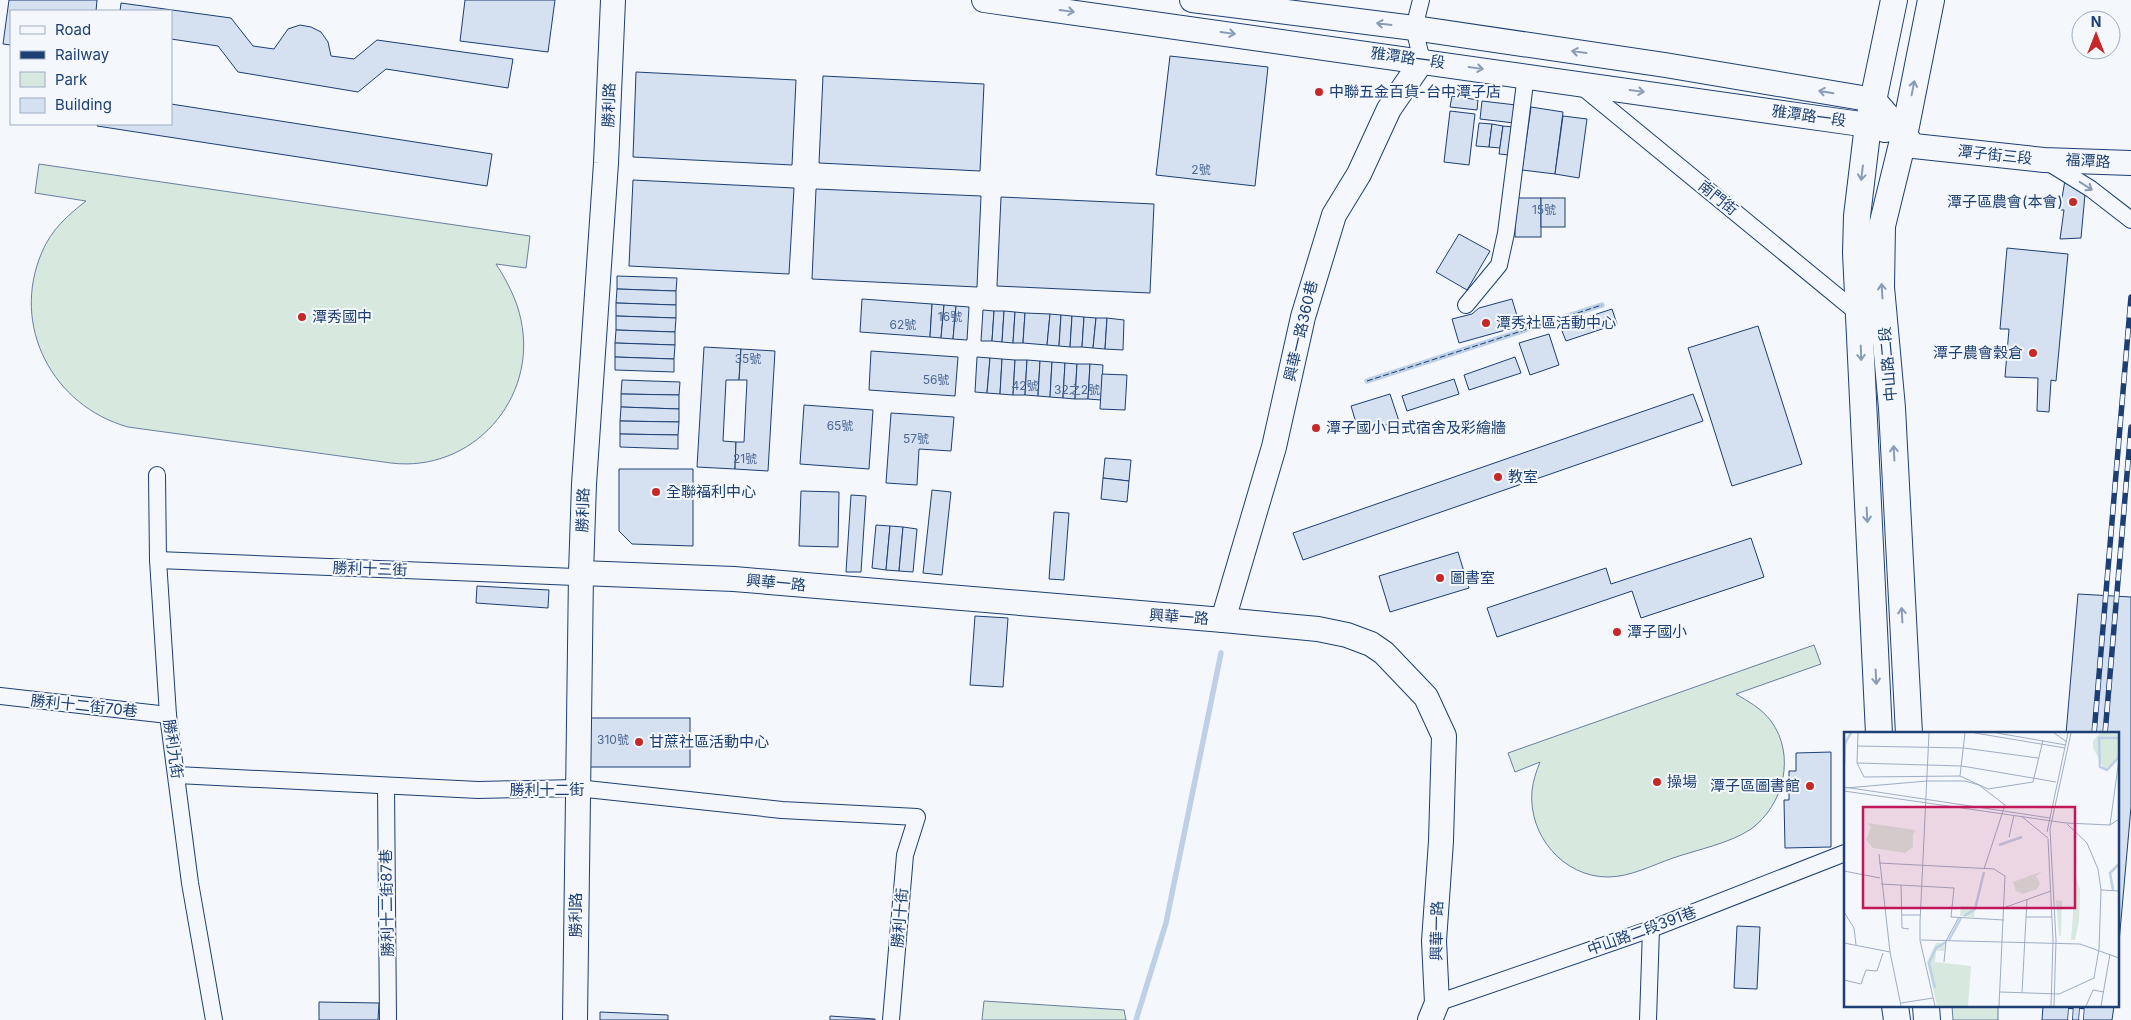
<svg xmlns="http://www.w3.org/2000/svg" width="2131" height="1020" font-family="Inter,'Noto Sans TC',sans-serif">
<style>
.green{fill:#d7e8df;stroke:#687fa3}
.lines{fill:none;stroke-linecap:round;stroke-linejoin:round}
.stream{stroke:#bed0e5;stroke-width:5.5}
.building{fill:#d5e0f0;stroke:#1d3f73}
.street-casing{stroke:#1d3f73;stroke-width:18}
.secondary-casing{stroke:#1d3f73;stroke-width:26}
.primary-casing{stroke:#1d3f73;stroke-width:28}
.street{stroke:#f4f7fb;stroke-width:16}
.secondary{stroke:#f4f7fb;stroke-width:24}
.primary{stroke:#f4f7fb;stroke-width:26}
.rail-casing{stroke:#1d3f73;stroke-width:5.5}
.rail{stroke:#f4f7fb;stroke-width:4;stroke-dasharray:11;stroke-linecap:butt}
.fence{stroke:#1d3f73;stroke-width:1;stroke-dasharray:6 2.5;stroke-linecap:butt}
.oneway{stroke:#889bb7}
.poi-dot{fill:#c62828;stroke:#f4f7fb;stroke-width:2}
.labels{text-anchor:middle;stroke-width:4;stroke-linejoin:round;paint-order:stroke}
.number-label{font-size:12px;fill:#4b6792}
.street-label{font-size:15px;fill:#1d3f73;stroke:#f4f7fb}
.poi-label{font-size:15px;fill:#1d3f73;stroke:#f4f7fb;text-anchor:start}
.inset-river{fill:none;stroke:#bed0e5;stroke-width:2.5}
.inset-road{fill:none;stroke:#9eadc5;stroke-width:1}
.view{fill:#c2185b;fill-opacity:0.15;stroke:#c2185b;stroke-width:2.5}
.inset-edge{fill:none;stroke:#1d3f73;stroke-width:2.5}
</style>
<rect width="100%" height="100%" fill="#f4f7fb"/>
<!-- green -->
<g class="green">
<path d="M39,164L530,236L526,268L496,264C507,281 517,300 521,320C538,399 472,473 391,463L128,427C53,406 10,326 42,252C51,230 68,215 86,201L35,193Z"/>
<path d="M1814,645L1821,664L1736,694C1749,702 1761,708 1771,721C1796,755 1784,805 1751,829C1731,843 1696,850 1673,858C1653,865 1630,877 1608,877C1563,877 1528,835 1532,791C1533,781 1536,772 1540,762L1515,772L1508,753Z"/>
<polygon points="984,1001 1124,1010 1126,1020 982,1020"/>
<polygon points="1952,1006 1998,1006 1998,1020 1953,1020"/>
</g>
<g class="lines">
<!-- stream -->
<g class="stream">
<polyline points="1367,381 1602,305"/>
<polyline points="1136,1020 1166,923 1221,653"/>
</g>
</g>
<!-- building -->
<g class="building">
<polygon points="9,0 97,0 96,11 11,11 11,45 3,44"/>
<polygon points="465,0 555,0 548,52 460,41"/>
<polygon points="121,3 231,18 253,46 274,49 288,29 300,25 311,27 321,32 328,42 331,56 354,59 377,40 513,59 508,88 386,69 358,92 238,72 218,46 171,39 171,11 120,11"/>
<polygon points="1170,56 1268,67 1255,186 1156,175"/>
<polygon points="636,72 796,80 792,165 633,157"/>
<polygon points="823,76 984,84 980,171 819,163"/>
<polygon points="1452,96 1478,100 1477,110 1450,107"/>
<polygon points="1482,101 1516,105 1514,123 1480,119"/>
<polygon points="171,104 492,154 487,186 97,126 98,124 171,124"/>
<polygon points="1531,107 1563,112 1555,174 1522,170"/>
<polygon points="1450,111 1475,114 1469,165 1444,162"/>
<polygon points="1563,116 1587,119 1579,178 1555,174"/>
<polygon points="1479,123 1492,124 1489,147 1476,146"/>
<polygon points="1492,124 1503,126 1500,148 1489,147"/>
<polygon points="1503,126 1513,127 1510,155 1499,154"/>
<polygon points="633,180 794,188 789,274 629,266"/>
<polygon points="2065,180 2085,194 2081,238 2060,239 2064,210 2060,210"/>
<polygon points="816,189 981,196 977,287 812,279"/>
<polygon points="1001,197 1154,204 1150,293 997,286"/>
<rect x="1515" y="198" width="26" height="39"/>
<rect x="1541" y="198" width="24" height="29"/>
<polygon points="1459,234 1490,251 1467,290 1436,272"/>
<polygon points="2007,248 2068,254 2056,381 2051,380 2049,412 2037,411 2038,378 2005,377 2009,329 2000,329"/>
<polygon points="617,276 677,278 676,291 617,289"/>
<polygon points="617,289 676,291 676,305 616,303"/>
<polygon points="862,299 932,304 930,337 860,332"/>
<polygon points="1512,299 1520,326 1459,343 1452,319 1472,314 1479,308"/>
<polygon points="616,303 676,305 676,318 616,316"/>
<polygon points="932,304 944,305 941,338 930,337"/>
<polygon points="944,305 956,306 953,339 941,338"/>
<polygon points="956,306 969,307 967,340 953,339"/>
<polygon points="1612,309 1617,324 1566,341 1560,326"/>
<polygon points="983,310 994,311 992,341 981,341"/>
<polygon points="994,311 1004,311 1002,342 992,341"/>
<polygon points="1004,311 1015,312 1013,343 1002,342"/>
<polygon points="1015,312 1025,313 1023,343 1013,343"/>
<polygon points="1025,313 1050,314 1047,345 1023,343"/>
<polygon points="1050,314 1061,315 1059,346 1047,345"/>
<polygon points="1061,315 1072,316 1070,347 1059,346"/>
<polygon points="616,316 676,318 675,332 616,330"/>
<polygon points="1072,316 1084,317 1082,347 1070,347"/>
<polygon points="1084,317 1096,318 1093,348 1082,347"/>
<polygon points="1096,318 1107,318 1105,349 1093,348"/>
<polygon points="1107,318 1124,320 1123,350 1105,349"/>
<polygon points="1758,326 1802,464 1732,486 1688,348"/>
<polygon points="616,330 675,332 675,345 615,343"/>
<polygon points="1549,334 1559,365 1530,375 1519,343"/>
<polygon points="615,343 675,345 674,359 615,357"/>
<polygon points="704,347 741,349 739,380 726,380 723,441 736,442 735,469 697,467"/>
<polygon points="741,349 775,351 768,471 735,469 736,442 744,442 747,380 739,380"/>
<polygon points="871,351 958,357 955,396 869,390"/>
<polygon points="615,357 674,359 674,372 615,370"/>
<polygon points="977,357 990,358 987,393 975,392"/>
<polygon points="1515,357 1521,373 1469,390 1464,375"/>
<polygon points="990,358 1002,359 1000,394 987,393"/>
<polygon points="1002,359 1015,360 1013,395 1000,394"/>
<polygon points="1015,360 1027,360 1025,395 1013,395"/>
<polygon points="1027,360 1040,361 1038,396 1025,395"/>
<polygon points="1040,361 1052,362 1050,397 1038,396"/>
<polygon points="1052,362 1065,363 1063,398 1050,397"/>
<polygon points="1065,363 1077,364 1075,399 1063,398"/>
<polygon points="1077,364 1090,364 1088,399 1075,399"/>
<polygon points="1090,364 1103,365 1101,400 1088,399"/>
<polygon points="1102,374 1127,375 1125,410 1100,409"/>
<polygon points="1454,379 1459,394 1407,411 1402,396"/>
<polygon points="622,380 680,382 679,395 621,394"/>
<polygon points="621,394 679,395 679,409 621,407"/>
<polygon points="1390,394 1399,421 1359,433 1351,406"/>
<polygon points="1693,394 1703,421 1303,560 1293,533"/>
<polygon points="804,405 873,410 869,469 800,464"/>
<polygon points="621,407 679,409 679,422 620,421"/>
<polygon points="891,413 954,417 951,451 919,449 917,485 886,483"/>
<polygon points="620,421 679,422 678,435 620,434"/>
<polygon points="620,434 678,435 678,449 620,447"/>
<polygon points="1105,458 1131,460 1129,481 1103,478"/>
<polygon points="619,469 693,469 693,546 632,544 619,531"/>
<polygon points="1103,478 1129,481 1127,502 1101,499"/>
<polygon points="932,490 951,492 942,575 923,573"/>
<polygon points="801,491 839,492 838,547 799,546"/>
<polygon points="851,495 866,496 861,572 846,572"/>
<polygon points="1054,512 1069,513 1064,580 1049,579"/>
<polygon points="876,525 890,526 886,570 872,568"/>
<polygon points="890,526 903,527 899,571 886,570"/>
<polygon points="903,527 917,529 913,572 899,571"/>
<polygon points="1751,538 1764,577 1641,618 1632,591 1497,637 1487,608 1606,568 1611,584"/>
<polygon points="1458,552 1469,588 1390,612 1379,576"/>
<polygon points="477,586 549,590 548,608 476,603"/>
<polygon points="2078,594 2131,597 2131,807 2117,965 2117,734 2066,734"/>
<polygon points="975,616 1008,618 1003,687 970,685"/>
<rect x="588" y="718" width="102" height="49"/>
<polygon points="1831,752 1831,847 1785,848 1784,800 1789,800 1789,771 1796,771 1796,753"/>
<polygon points="1737,926 1760,927 1757,989 1734,988"/>
<polygon points="319,1002 379,1003 378,1020 319,1020"/>
<polygon points="2043,1006 2114,1006 2112,1020 2042,1020"/>
<polygon points="600,1012 668,1015 668,1020 600,1020"/>
<polygon points="830,1016 875,1019 875,1020 830,1020"/>
</g>
<g class="lines">
<defs>
<g id="street">
<polyline points="1421,0 1414,28 1422,61"/>
<polyline points="1580,85 1859,314"/>
<polyline points="2046,161 2091,189 2131,220"/>
<polyline points="1466,305 1499,265 1506,233 1526,75"/>
<polyline points="157,475 158,560 168,715 190,883 214,1020"/>
<polyline points="158,560 575,577 581,573"/>
<polyline points="0,696 168,715"/>
<polyline points="177,775 478,790 577,788 782,810 917,817 905,855 891,1020"/>
<polyline points="386,787 388,1020"/>
<polyline points="1437,1003 1651,929 1845,853"/>
<polyline points="1648,1020 1651,929"/>
</g>
<g id="secondary">
<polyline points="984,0 1868,125 1885,130"/>
<polyline points="1192,0 1414,28 1665,65 1874,100 1914,146 2044,160 2131,163"/>
<polyline points="581,573 734,579 1223,620 1318,629 1347,635 1371,644 1384,653 1426,697 1444,736 1441,841 1434,941 1437,1003 1430,1020"/>
<polyline points="1223,620 1274,447 1303,317 1334,215 1359,174 1389,109 1422,61"/>
<polyline points="575,1020 581,573 584,484 606,163 613,0"/>
</g>
<g id="primary">
<polyline points="1879,734 1856,253 1857,216 1868,125 1894,0"/>
<polyline points="1909,734 1892,408 1881,287 1882,226 1904,136 1931,0"/>
<polyline points="1895,1006 1897,1020"/>
<polyline points="1926,1006 1927,1020"/>
</g>
</defs>
<!-- street casing -->
<use href="#street" class="street-casing"/>
<!-- secondary casing -->
<use href="#secondary" class="secondary-casing"/>
<!-- primary casing -->
<use href="#primary" class="primary-casing"/>
<!-- street -->
<use href="#street" class="street"/>
<!-- secondary -->
<use href="#secondary" class="secondary"/>
<!-- primary -->
<use href="#primary" class="primary"/>
<defs>
<g id="rail">
<polyline points="2094,734 2131,297"/>
<polyline points="2105,734 2131,427"/>
<polyline points="2070,1020 2071,1006"/>
<polyline points="2081,1020 2082,1006"/>
</g>
</defs>
<!-- rail casing -->
<use href="#rail" class="rail-casing"/>
<!-- rail -->
<use href="#rail" class="rail"/>
<!-- fence -->
<polyline class="fence" points="1367,381 1602,305"/>
</g>
<!-- one-way arrows -->
<defs><path id="oneway-shaft" d="M-6 0H5M1.5-3L5.5 0L1.5 3" fill="none" stroke-width="1.6" stroke-linecap="round" stroke-linejoin="round" transform="scale(1.25)"/></defs>
<g class="oneway">
<use href="#oneway-shaft" transform="translate(1067 11) rotate(8)"/>
<use href="#oneway-shaft" transform="translate(1384 24) rotate(-173)"/>
<use href="#oneway-shaft" transform="translate(1228 33) rotate(8)"/>
<use href="#oneway-shaft" transform="translate(1579 52) rotate(-172)"/>
<use href="#oneway-shaft" transform="translate(1476 68) rotate(8)"/>
<use href="#oneway-shaft" transform="translate(1913 88) rotate(-79)"/>
<use href="#oneway-shaft" transform="translate(1637 91) rotate(8)"/>
<use href="#oneway-shaft" transform="translate(1826 92) rotate(-170)"/>
<use href="#oneway-shaft" transform="translate(1862 173) rotate(97)"/>
<use href="#oneway-shaft" transform="translate(2086 186) rotate(33)"/>
<use href="#oneway-shaft" transform="translate(1882 291) rotate(-94)"/>
<use href="#oneway-shaft" transform="translate(1861 353) rotate(88)"/>
<use href="#oneway-shaft" transform="translate(1894 453) rotate(-93)"/>
<use href="#oneway-shaft" transform="translate(1867 515) rotate(87)"/>
<use href="#oneway-shaft" transform="translate(1902 615) rotate(-93)"/>
<use href="#oneway-shaft" transform="translate(1876 677) rotate(87)"/>
</g>
<!-- markers -->
<g class="poi-dot">
<circle cx="1319" cy="92" r="5"/>
<circle cx="2073" cy="202" r="5"/>
<circle cx="302" cy="317" r="5"/>
<circle cx="1486" cy="323" r="5"/>
<circle cx="2033" cy="353" r="5"/>
<circle cx="1316" cy="428" r="5"/>
<circle cx="1498" cy="477" r="5"/>
<circle cx="656" cy="492" r="5"/>
<circle cx="1440" cy="578" r="5"/>
<circle cx="1617" cy="632" r="5"/>
<circle cx="639" cy="742" r="5"/>
<circle cx="1657" cy="782" r="5"/>
<circle cx="1810" cy="786" r="5"/>
</g>
<g class="labels">
<!-- number labels -->
<g class="number-label">
<text x="1201" y="174">2號</text>
<text x="1544" y="214">15號</text>
<text x="950" y="321">16號</text>
<text x="903" y="329">62號</text>
<text x="748" y="363">35號</text>
<text x="936" y="384">56號</text>
<text x="1025" y="390">42號</text>
<text x="1077" y="394">32之2號</text>
<text x="840" y="430">65號</text>
<text x="916" y="443">57號</text>
<text x="745" y="463">21號</text>
<text x="613" y="744">310號</text>
</g>
<!-- street labels -->
<g class="street-label">
<text transform="translate(1408 58) rotate(8)" y="5">雅潭路一段</text>
<text transform="translate(609 105) rotate(-88)" y="5">勝利路</text>
<text transform="translate(1809 116) rotate(8)" y="5">雅潭路一段</text>
<text transform="translate(1995 155) rotate(6)" y="5">潭子街三段</text>
<text transform="translate(2088 161) rotate(3)" y="5">福潭路</text>
<text transform="translate(1718 198) rotate(39)" y="5">南門街</text>
<text transform="translate(1301 331) rotate(-77)" y="5">興華一路360巷</text>
<text transform="translate(1888 364) rotate(-95)" y="5">中山路二段</text>
<text transform="translate(583 510) rotate(-88)" y="5">勝利路</text>
<text transform="translate(370 569) rotate(2)" y="5">勝利十三街</text>
<text transform="translate(776 583) rotate(5)" y="5">興華一路</text>
<text transform="translate(1179 617) rotate(4)" y="5">興華一路</text>
<text transform="translate(84 706) rotate(6)" y="5">勝利十二街70巷</text>
<text transform="translate(173 749) rotate(82)" y="5">勝利九街</text>
<text x="547" y="795">勝利十二街</text>
<text transform="translate(387 903) rotate(-91)" y="5">勝利十二街87巷</text>
<text transform="translate(576 915) rotate(-90)" y="5">勝利路</text>
<text transform="translate(900 918) rotate(-85)" y="5">勝利十街</text>
<text transform="translate(1437 931) rotate(-89)" y="5">興華一路</text>
<text transform="translate(1642 931) rotate(-20)" y="5">中山路二段391巷</text>
</g>
<!-- poi labels -->
<g class="poi-label">
<text x="1329" y="97">中聯五金百貨-台中潭子店</text>
<text x="2063" y="207" text-anchor="end">潭子區農會(本會)</text>
<text x="312" y="322">潭秀國中</text>
<text x="1496" y="328">潭秀社區活動中心</text>
<text x="2023" y="358" text-anchor="end">潭子農會穀倉</text>
<text x="1326" y="433">潭子國小日式宿舍及彩繪牆</text>
<text x="1508" y="482">教室</text>
<text x="666" y="497">全聯福利中心</text>
<text x="1450" y="583">圖書室</text>
<text x="1627" y="637">潭子國小</text>
<text x="649" y="747">甘蔗社區活動中心</text>
<text x="1667" y="787">操場</text>
<text x="1800" y="791" text-anchor="end">潭子區圖書館</text>
</g>
</g>
<!-- overview -->
<g transform="translate(1844 732)">
<rect width="275" height="275" fill="#f4f7fb"/>
<path d="M256,1H275V25L261,38L249,16V9ZM23,91L72,98L69,102V115L61,121L29,116L22,108L27,95ZM199,139L192,144L196,151L193,157L179,162L172,159L169,150ZM232,145L236,158L235,189L231,208H227ZM212,168L218,169L217,204H215ZM117,174L131,175L130,185L116,184ZM92,211H101L100,219H92L91,230L127,234L124,274H93L83,230Z" fill="#d7e8df"/>
<path class="inset-river" d="M275,6H255L256,35L263,38L275,25M0,32L1,11L7,1M155,113L178,105M269,158L266,141L275,132M120,184L131,177L140,140M105,208L117,186M91,256L85,231L92,216L102,210"/>
<path class="inset-road" d="M14,1L13,31L20,45L116,44L144,57L189,50L199,8M85,1L76,190V208L91,274M131,1L221,16M153,1L222,13M210,1L223,10M13,14L120,16L194,26M13,31L118,34L212,50M116,44L121,1M0,55L206,86M2,56L83,49H121L135,53L161,73L140,137M0,59L222,91L266,93L275,87M177,84L204,106M266,93L275,27M203,100L224,1M165,105L170,83M204,107L209,208L207,274M35,122L46,220L57,274M35,131L150,137L161,144L155,274M0,139L36,146M37,152L110,156L107,185L160,188M57,153L58,196L65,197M257,158L275,159M162,175L207,159M0,180L10,196L12,213M57,183H76M182,185H208M77,208L236,212L275,226M0,211L46,220M100,230L102,209L115,185M0,248L17,252L22,238L33,239L39,221M156,260L215,262L250,246L255,217L257,158L254,137L243,111L223,92M178,261L183,167M57,271L89,266M210,274L212,208L206,97L227,1M242,274L249,258L260,260M257,274L266,222"/>
<path class="view" d="M19,75H231V176H19Z"/>
<rect width="275" height="275" class="inset-edge"/>
</g>
<!-- legend -->
<rect x="10" y="10" width="162" height="115" fill="#f4f7fb" stroke="#9eadc5"/>
<rect x="20" y="26" width="25" height="8" fill="#f4f7fb" stroke="#9eadc5"/>
<text x="55" y="35" font-size="15" fill="#1d3f73">Road</text>
<rect x="20" y="51" width="25" height="8" fill="#1d3f73" stroke="#9eadc5"/>
<text x="55" y="60" font-size="15" fill="#1d3f73">Railway</text>
<rect x="20" y="72" width="25" height="15" fill="#d7e8df" stroke="#9eadc5"/>
<text x="55" y="85" font-size="15" fill="#1d3f73">Park</text>
<rect x="20" y="98" width="25" height="15" fill="#d5e0f0" stroke="#9eadc5"/>
<text x="55" y="110" font-size="15" fill="#1d3f73">Building</text>
<!-- north arrow -->
<g transform="translate(2096 35)"><circle r="24" fill="#f4f7fb" stroke="#9eadc5"/>
<path d="M0-4L9 19L0 12L-9 19Z" fill="#c62828"/>
<text y="-8" font-size="14" font-weight="bold" text-anchor="middle" fill="#1d3f73">N</text>
</g>
</svg>
